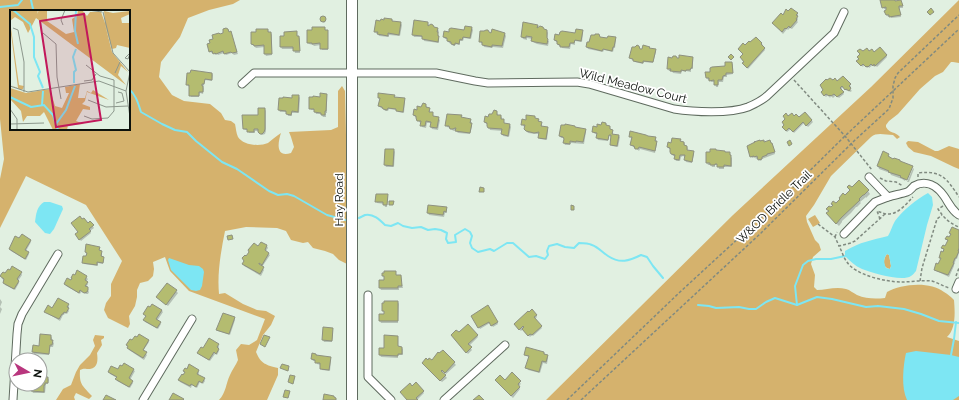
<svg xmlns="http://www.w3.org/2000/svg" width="959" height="400" font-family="Raleway,sans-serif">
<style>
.green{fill:#d5b26d;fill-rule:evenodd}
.water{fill:#7de6f3;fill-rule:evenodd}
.shadow{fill:#0003;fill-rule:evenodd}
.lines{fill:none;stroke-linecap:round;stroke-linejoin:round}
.stream{stroke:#7de6f3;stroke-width:2}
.building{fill:#b4bc70;stroke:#8e9180}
.street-casing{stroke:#5f6b5f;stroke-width:9}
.secondary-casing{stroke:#5f6b5f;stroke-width:12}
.path{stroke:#808a80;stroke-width:1.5;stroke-dasharray:3 2;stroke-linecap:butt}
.street{stroke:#fff;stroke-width:7}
.secondary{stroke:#fff;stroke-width:10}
.labels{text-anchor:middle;stroke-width:3.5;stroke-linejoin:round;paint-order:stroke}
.street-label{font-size:12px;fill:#0d120d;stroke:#fff}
.inset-river{fill:none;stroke:#7de6f3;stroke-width:2}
.inset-road{fill:none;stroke:#8c978c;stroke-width:1}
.view{fill:#c2185b;fill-opacity:0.15;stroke:#c2185b;stroke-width:2}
.inset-edge{fill:none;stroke:#0d120d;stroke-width:2}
</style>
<rect width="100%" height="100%" fill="#e1f0e1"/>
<!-- green -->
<g class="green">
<path d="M0,0H240L233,4L209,10L188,18L180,37L161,62L159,77L172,95L184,101L210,104L221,113L225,120L231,121L235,124C236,128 236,133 238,137C243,145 259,147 268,143C272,140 276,136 281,133C278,142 275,158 291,153L294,147L291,137L289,132L331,130L338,127V91L342,86L345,91L349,265L339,260L333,254L325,251L313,248L308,242L303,243L291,240L286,231L277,228L246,227L225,231C221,251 217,273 219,294L225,293L243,304L257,310L266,311L275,316L271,325L263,335L256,352C261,364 266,365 278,368V375L267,400H219C226,393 226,383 230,375C232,370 236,365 238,360L236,350L241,344L249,345L257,340L265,319L189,291L170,271L165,257L153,262L154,269L153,276L148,281L140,283L137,290V297L135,306L129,316L130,324L128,328L108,318L104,310L106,303L111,296V284L122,261L86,205L26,176L0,228V179L4,159L0,119ZM11,11H129V129H11Z"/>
<path d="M959,0V63L953,62H951L943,72L935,76L920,89L898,114L889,121L886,125V127C890,134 895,131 900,137L897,139L893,135C885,135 877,132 871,137L831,176L814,205L806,216L807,222L815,240L819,244L821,250L813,257L811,264L815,275L814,287L817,290C826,290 836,286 846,289C850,290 853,293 857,295C866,299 876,299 885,298L887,292C901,284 930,281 944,292C948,294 951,297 954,300C955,312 956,329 947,337L959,341V400H546L733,215L871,87Z"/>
<polygon points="908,141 918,142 935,151 938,151 949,146 959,149 959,169 954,167 931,156 914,152 908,147 906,143"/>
<polygon points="815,215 820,223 813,227 808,219"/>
<path d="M887,254L889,255L891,266L890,269C882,268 883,259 887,254Z"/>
<path d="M95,335L104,336V338L101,340L102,345L97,353C98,360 98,368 90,369C85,369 84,368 80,370C79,385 83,386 92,396L89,399L76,393L74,397L75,400H56L63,389L71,385L76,372L80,365L90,355L95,346L93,340Z"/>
</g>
<!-- water -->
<g class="water">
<path d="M928,193L932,197L933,205L927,225L916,271C914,273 913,275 911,276C902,282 873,273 862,269C855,266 850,261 845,256V251C860,242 872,240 888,236C891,231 892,226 895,221C902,211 917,199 928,193ZM887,254L889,255L891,266L890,269L886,268C884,263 883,259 887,254Z"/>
<path d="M44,202H50L62,206L63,209L54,229L50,234L45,233L35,222C36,214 37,206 44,202Z"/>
<polygon points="169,258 189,265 199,266 203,269 204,272 202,286 200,290 196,291 191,290 171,270 168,260"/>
<path d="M916,351L951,355L959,357V396L953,400H907C901,388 903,366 906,353Z"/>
</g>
<!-- shadow -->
<g class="shadow">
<polygon points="881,0 895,0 896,2 902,3 903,8 900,8 899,10 901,17 891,18 890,16 888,17 886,12 887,9 884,9"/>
<polygon points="788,12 797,13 798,15 797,16 798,19 797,21 798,22 792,29 790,28 788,30 787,29 783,34 773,23"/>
<polygon points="322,18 325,19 325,22 324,23 322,21"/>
<polygon points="392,20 393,22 401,23 402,25 400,36 389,35 389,37 379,36 378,34 376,33 375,32"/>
<polygon points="415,21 428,23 429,27 437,29 439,31 438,34 439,39 439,43 424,41 423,37 414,37 413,35"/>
<polygon points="537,26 539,28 547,31 548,33 547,40 549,41 548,46 537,44 533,42 532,41 532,39 527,38 527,40 523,39 522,37"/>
<polygon points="324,28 325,31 327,31 328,33 328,50 322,50 321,45 314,46 313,45 309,44 308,43 313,31"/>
<polygon points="472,28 473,30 471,39 464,38 463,41 460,41 460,45 455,44 455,46 453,46 452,44 449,43 448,41 448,39 445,39 444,37 450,33 465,31"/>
<polygon points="268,30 269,33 271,33 272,35 272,55 266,56 265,54 265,47 256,48 252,44"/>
<polygon points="582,31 583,33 582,42 575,41 575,45 571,44 570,49 562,48 561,46 559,46 558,44 558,42 556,42 555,40 576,34"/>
<polygon points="229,33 231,34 238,54 234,55 232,53 226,55 224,53 218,55 217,54 215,55 213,52 211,53 210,51 214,39 220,35"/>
<polygon points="296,33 297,37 299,37 300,39 300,53 295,53 294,49 282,49 281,47 281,37 285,37"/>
<polygon points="489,33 505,34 506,36 503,48 493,47 492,48 484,47 483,44 481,43 480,41"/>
<polygon points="600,38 608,39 615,38 616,40 615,48 614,48 613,52 604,50 603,52 588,49 587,47"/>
<polygon points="756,38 763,45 762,46 765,50 748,69 745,65 744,55 739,49 745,47"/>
<polygon points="649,48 650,49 655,50 656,52 653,63 644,62 643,64 635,62 634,60 632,60 631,58 640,50 643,50"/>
<polygon points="863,52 869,52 886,55 887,57 877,67 876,66 874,67 873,65 869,68 869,67 867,68 864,65 863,67 859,63"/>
<polygon points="692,58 693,59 693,69 691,69 691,72 686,71 686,72 682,71 681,74 673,73 672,71 669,71 668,69 677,59"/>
<polygon points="732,63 733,65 733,74 727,75 727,77 724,77 723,82 719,82 718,87 716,87 715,82 711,82 710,80 708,80 707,78 726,67"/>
<polygon points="212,73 213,75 212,81 205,80 204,86 203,85 204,89 203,94 200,93 199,97 191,97 190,95 190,87 188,86 187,85"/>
<polygon points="837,83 850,85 851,87 849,88 852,91 850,92 848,90 847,91 843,87 841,90 844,94 839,98 836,95 833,98 831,96 830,98 828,95 826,97 823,94"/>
<polygon points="326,95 327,97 327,113 326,113 326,117 323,117 321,114 316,114 315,110 311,110 310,108 321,98"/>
<polygon points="299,96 300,98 299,113 292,113 292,116 288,116 287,112 280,112 279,110 280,99 293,99"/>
<polygon points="394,96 396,98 404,99 405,101 404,113 398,112 397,110 389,109 388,111 385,111 384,109 381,108 379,106 380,99 379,97"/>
<polygon points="425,104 427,108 429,109 430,113 432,113 433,117 438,118 440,120 438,130 432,129 431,127 432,123 427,123 426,128 422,127 421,125 422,123 419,122 417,117 415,117 414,115"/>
<polygon points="265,109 266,111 266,131 265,134 262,135 259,132 259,131 255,131 255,133 249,133 248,130 245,130 244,129 259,116"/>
<polygon points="497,112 498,116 501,116 502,118 501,120 504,120 504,124 510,125 511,127 509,137 503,136 502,134 503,131 490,130 488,124 486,124 485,122"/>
<polygon points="805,113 813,122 808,127 804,123 794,133 791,129 787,132 784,129 788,118 794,117 799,118"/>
<polygon points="461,116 462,119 470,120 471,122 472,126 470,134 458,133 456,131 457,128 454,131 452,130 450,128 447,127 446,125"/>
<polygon points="536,119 538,120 541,123 542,125 542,127 547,128 548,130 547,140 540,139 539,137 540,134 535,134 528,133 525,129 525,127 523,126 522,124 527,121"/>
<polygon points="606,124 607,126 609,127 610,130 612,130 613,132 613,135 619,136 620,137 618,147 612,146 611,144 612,137 609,136 608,141 598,140 597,138 598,134 595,134 593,132 598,128"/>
<polygon points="576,128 585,130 586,132 584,144 571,143 570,145 565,145 564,143 565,138 561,138 560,136"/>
<polygon points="630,137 655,138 657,144 655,153 640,149 639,151 636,148 633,147 632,145 633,139"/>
<polygon points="680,140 681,142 684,142 685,144 684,146 687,147 688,148 687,151 693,152 694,154 692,163 686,162 685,160 685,157 683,156 681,157 680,161 676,161 675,159 676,156 673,156 671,152 671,149 669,149 668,147 672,144"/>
<polygon points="764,143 773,146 775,154 762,159 762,160 760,161 758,158 756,159 755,157 752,158 751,156"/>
<polygon points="394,150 395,152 394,167 386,167 385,165"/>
<polygon points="725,153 729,153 730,156 732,158 732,167 724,167 724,169 719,169 718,165 715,165 715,167 712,167 711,165 708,165 707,163"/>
<polygon points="888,155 890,158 912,166 913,167 911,167 905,181 902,179 891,175 890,173 879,169 878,166"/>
<polygon points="913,168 914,169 909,182 907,182"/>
<polygon points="859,181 868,191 870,194 866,198 866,197 860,202 861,203 857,207 856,207 851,213 842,221 842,222 839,226 829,216 831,209 833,206 832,204 836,205 850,191 848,188 852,189"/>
<polygon points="387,195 388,197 387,207 385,207 384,204 377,203 376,201"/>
<polygon points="446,208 447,210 447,213 445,213 444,217 429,215 428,213"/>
<polygon points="90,222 94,228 90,231 91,233 81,241 77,236"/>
<polygon points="959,231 959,253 957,259 956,259 954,265 954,266 949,277 936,271 935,269 939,265 941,260 940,257 943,253 945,250 942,248 946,247 948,241 946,239 950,238 951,235 950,233"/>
<polygon points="20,239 30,240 31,242 26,251 29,254 26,260 11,251 10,249"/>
<path d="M267,246L268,248L265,252L270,255L262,267L264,270L261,276L244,266L243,264L247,258ZM257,258L262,266H260L256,259Z"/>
<polygon points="99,248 100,252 101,252 102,254 102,258 103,258 104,260 103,264 98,263 98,266 84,264 83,262 87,257 86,252"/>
<polygon points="395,272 396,276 402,284 403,288 399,288 399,290 381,290 380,288 385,281 385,278 383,276 383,274"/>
<polygon points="21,273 22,275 18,281 19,283 15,290 5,285 4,283 5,280 2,279 1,276"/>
<polygon points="86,277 88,279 86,282 88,284 86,287 89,292 88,294 86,294 81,292 80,294 66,286 65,284"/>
<polygon points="167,284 176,291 178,293 168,306 159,299"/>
<polygon points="0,299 2,302 0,307"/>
<polygon points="398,302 399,304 398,323 381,323 380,321 385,315 385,313 383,311"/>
<polygon points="68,305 69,306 68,309 69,311 67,314 65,313 64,315 63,315 60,321 47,313 46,312"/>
<polygon points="0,307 2,309 0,314"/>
<polygon points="488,307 498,324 493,327 490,323 480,329 472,316"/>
<polygon points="161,310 163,312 157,321 161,324 158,329 145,322 144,320 146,316 144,314"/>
<polygon points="536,315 537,317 535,319 542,328 533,336 532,335 530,337 523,329 521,331 516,326"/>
<polygon points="234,318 235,320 230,335 218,331 217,330"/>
<polygon points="332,329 333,331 332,342 324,342 323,340"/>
<polygon points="459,334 477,335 478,337 469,346 472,350 468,354 453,337"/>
<polygon points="51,336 52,338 52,341 54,343 53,347 50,347 49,355 34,354 33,352"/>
<polygon points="397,337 398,338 398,347 402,348 403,349 403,355 398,355 398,358 381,357 380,355"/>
<polygon points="148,341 149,342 143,351 147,355 144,360 129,350 128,348 129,347"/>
<polygon points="218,345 219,347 218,349 219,351 217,355 215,354 210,361 200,355 198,353"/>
<polygon points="443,351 456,365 446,374 444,371 442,372 447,378 442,382 424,365 433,361"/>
<polygon points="544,353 548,358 547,364 543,363 540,373 528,370 527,368 530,357 526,356 525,354"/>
<polygon points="316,354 317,356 330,358 331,360 330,371 322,370 321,365 317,364 316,361 313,361 312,359"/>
<polygon points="133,370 135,371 130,380 133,383 130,388 117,381 116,379 117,378 110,374 109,372"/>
<polygon points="184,371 198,371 199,373 198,375 204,379 205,381 203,384 200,382 197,388 192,385 191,388 180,382 179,380 185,373"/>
<polygon points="40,374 45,374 46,378 48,378 49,380 48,384 46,384 45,393 33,393 32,391 35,384 40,384"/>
<polygon points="512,374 521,384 518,386 520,389 513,398 497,382 505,381"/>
<polygon points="416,384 424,393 417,400 408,400 412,387"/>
</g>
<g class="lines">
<!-- stream -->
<g class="stream">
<polyline points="31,0 33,9 35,11"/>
<polyline points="0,7 18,5 22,0"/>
<path d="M129,89C136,95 138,103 141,112L162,124L175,130L187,132L196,141L222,162L237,169L269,191L278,195L287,194L294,196L327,215L345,220"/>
<path d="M359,218C361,217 363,216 365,215C373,213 380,220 385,225L391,226L398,223L403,226L412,228L421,227L428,230L435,229L441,230L447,233L446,239L448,243L456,242L455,235L465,229L470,232L472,236L470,243L472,248L478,252L490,249L494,251L507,243H513L529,257L536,256L545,259L548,255L547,251L549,246L557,244L565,247L574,248L579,243C583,243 588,243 592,245C598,247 602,252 608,256C620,264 629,261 641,255L647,257L653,266L663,278"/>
<polyline points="698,305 709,306 716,308 739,307 749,309 756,309 766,302 775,298 797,305 817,297 832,299 866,307 878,306 904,309 921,314 939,321 959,323"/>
<polyline points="797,305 795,286 803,265 808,261 816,259 831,259 845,256"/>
<polyline points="951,355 954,339 956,322"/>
</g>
</g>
<!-- building -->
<g class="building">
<polygon points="880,0 895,0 895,1 901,0 903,6 899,6 899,8 901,15 889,17 889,15 886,15 884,11 886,10 886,7 882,8"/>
<polygon points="791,8 798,13 796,15 798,16 796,19 797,20 790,28 789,26 786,29 785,28 782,32 772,23 781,13 783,15 786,9 788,11"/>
<polygon points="931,8 934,12 930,15 927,12"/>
<circle cx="323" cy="19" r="3"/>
<polygon points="384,18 392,19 392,21 401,22 399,35 388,33 388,36 377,34 378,32 374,32 376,20 380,21 381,19 384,20"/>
<polygon points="414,20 428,22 428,26 431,24 433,25 434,27 438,28 437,32 438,32 438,36 439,36 438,42 422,39 422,36 412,35"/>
<polygon points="523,22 538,25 537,28 540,26 543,27 544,29 547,30 547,38 548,39 547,44 535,42 531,41 532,37 526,36 526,38 521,37"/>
<polygon points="465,26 472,27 470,38 463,37 462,40 460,39 459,44 455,43 455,45 451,44 451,42 447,41 447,38 443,37 444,31 449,32 449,29 451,28 464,30"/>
<polygon points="312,27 325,27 325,30 328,30 328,49 320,49 320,43 312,44 312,43 307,43 307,30 312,30"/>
<polygon points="226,28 228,29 229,32 231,31 237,52 232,53 231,52 224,54 223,51 216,54 215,53 213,54 212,51 209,52 207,44 210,43 209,40 213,39 212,35 219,33 220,34 223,33 223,29"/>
<polygon points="256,29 268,29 268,32 271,32 272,54 264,54 264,45 254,46 254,45 251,44 251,32 256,32"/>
<polygon points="492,29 505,33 502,46 492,45 492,47 482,45 482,42 479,42 480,31 484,31 486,30 488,30 489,32 491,33"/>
<polygon points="576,29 583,30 581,41 575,40 574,43 570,43 569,47 560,47 560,45 557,44 557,41 554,40 555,34 559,35 560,32 562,31 575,33"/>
<polygon points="297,31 297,36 299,36 300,51 293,51 293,47 280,47 280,36 284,36 284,32"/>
<polygon points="595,34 599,34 600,37 607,38 608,36 616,37 614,47 613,47 612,51 603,49 602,51 586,47 587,42 589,42 591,35 595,35"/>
<polygon points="756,37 762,43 761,44 765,48 747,68 742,63 744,62 740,57 743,54 738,49 743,43 745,45 749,41 750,42"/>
<polygon points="637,45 639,46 640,49 642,49 643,45 650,47 649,48 656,49 653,62 643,61 643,63 633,61 633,59 629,58 632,47 635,47"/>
<polygon points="880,47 887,55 875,66 874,64 873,66 871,64 868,67 867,66 866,67 863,64 861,66 856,61 859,59 857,57 860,54 857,51 860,49 863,51 867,48 869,51 872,49 874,52"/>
<polygon points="731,54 734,57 731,60 728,57"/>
<polygon points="679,55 693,57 692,68 691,68 690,70 686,70 686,71 681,70 681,72 670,71 671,69 667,69 668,57 672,58 673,56 676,56 677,58 679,58"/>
<polygon points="725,62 732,62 733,73 726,73 726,75 723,76 722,80 718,80 718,85 714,85 714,80 709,81 709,78 706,78 705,72 710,72 710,68 712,67 725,66"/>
<polygon points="191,70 212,73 212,80 205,79 204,84 202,84 202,86 203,86 203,92 199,92 199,96 189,96 189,85 186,85 187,73 190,73"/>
<polygon points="843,76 851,84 849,86 851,88 849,91 846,89 845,90 842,86 840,88 844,92 837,97 834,94 831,96 830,95 829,96 826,94 824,96 821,92 823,90 820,85 826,79 827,80 830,78 833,80 835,78 837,81"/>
<polygon points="320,93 327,94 326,111 325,111 325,115 321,115 321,113 314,112 314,109 309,109 309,97 313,97 313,96 320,97"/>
<polygon points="378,93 395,95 394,97 405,98 403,112 396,111 396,109 388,108 387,110 383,109 382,107 378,106 380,98 378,98"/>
<polygon points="292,95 299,95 298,112 292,111 291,115 286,114 286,111 278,110 279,98 283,98 283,97 292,98"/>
<polygon points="423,103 426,104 426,107 430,108 429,112 433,112 433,116 439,117 437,128 430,127 431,122 426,121 425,126 420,126 421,121 417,121 416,118 416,116 413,115 414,109 417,110 417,106 421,107"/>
<polygon points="258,108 265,108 265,129 264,132 262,134 260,134 258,132 258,129 254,129 254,132 247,132 247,129 243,129 242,115 258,115"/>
<polygon points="494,110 497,111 497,115 501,115 501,119 504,119 504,123 510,124 508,136 501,134 502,129 488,128 487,126 487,123 484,122 485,116 488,117 489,114 492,114"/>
<polygon points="805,112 812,120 806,126 803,122 793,132 789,128 786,131 782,127 784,125 782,122 785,119 783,116 786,113 788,116 792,113 794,116 796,114 799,117"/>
<polygon points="447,114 462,115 461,117 471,119 470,123 472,123 470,133 455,131 456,128 455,128 453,129 450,129 449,126 445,126"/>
<polygon points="526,115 535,116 535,118 539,119 538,121 542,122 541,126 548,127 546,139 538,138 539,132 534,133 526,131 524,129 525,125 521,125 522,119 526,120"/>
<polygon points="602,122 606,123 606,125 610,126 610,129 613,130 612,134 619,135 617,146 610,145 611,135 609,135 608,140 596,138 597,133 592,132 593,126 597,127 597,124 601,125"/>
<polygon points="565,124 575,126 575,127 586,129 583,142 576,141 576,142 570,141 570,144 563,143 564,139 563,137 559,136 561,125 565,125"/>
<polygon points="630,131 646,135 648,136 656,137 655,141 657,141 655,151 639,147 638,149 635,149 634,146 630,145 632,137 629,137"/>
<polygon points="672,138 681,139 680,141 684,142 684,145 687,146 687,150 694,151 692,162 684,160 685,155 680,155 679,160 674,159 675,155 671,154 670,152 670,148 667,147 668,142 671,143"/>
<polygon points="760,140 760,141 764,140 764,142 770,140 771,143 772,143 775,152 767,154 767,155 762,157 762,159 758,160 757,156 754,157 754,156 750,157 747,146 755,142 754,142"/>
<polygon points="790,140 792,144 789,146 787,142"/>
<polygon points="385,149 394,149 393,166 384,165"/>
<polygon points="710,149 716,149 716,150 725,151 725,152 730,152 730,155 731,155 731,166 724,165 724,167 717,167 717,164 715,164 715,165 710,165 710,163 706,163 706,152 710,152"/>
<polygon points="883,151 889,154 888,156 893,159 894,158 900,160 900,161 913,166 907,180 900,177 901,176 888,172 889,171 877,166"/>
<polygon points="859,180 869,190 864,195 863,195 859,199 860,200 841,218 836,224 826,213 829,211 826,209 829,206 831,207 833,205 831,204 833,201 836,203 840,199 839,198 843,193 845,195 850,190 847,187 849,185 852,187"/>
<polygon points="480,187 484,188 484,192 479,192"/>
<polygon points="376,194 388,194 387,205 383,205 383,202 375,202"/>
<polygon points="389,201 394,201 393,205 389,205"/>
<polygon points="428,205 447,207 446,212 444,211 443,215 427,213"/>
<polygon points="571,205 574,206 574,210 571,210"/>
<polygon points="80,216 82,219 84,218 88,223 90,221 94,225 89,229 91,231 79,240 75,234 78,232 71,223"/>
<polygon points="952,227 959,230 959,248 958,251 959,251 956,258 955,258 953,263 954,263 948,275 934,270 936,263 938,264 941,258 939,258 941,251 943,252 944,249 941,248 943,245 945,246 948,240 945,239 947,236 949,237 951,234 949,233"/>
<polygon points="22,234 31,240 25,250 29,252 25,259 9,249 15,236 19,238"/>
<polygon points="232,235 233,239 228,240 227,236"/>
<polygon points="261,242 267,245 265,250 269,253 262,265 259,263 259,264 264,267 260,274 242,264 244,261 242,258 245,255 246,256 249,252 248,250 254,243 258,246"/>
<polygon points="86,244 100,247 99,250 102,251 101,256 104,257 103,263 97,262 97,265 82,263 83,256 86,256 87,253 85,252"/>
<polygon points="12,266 22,272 17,279 19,281 14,289 3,283 4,279 0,276 2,273 3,272 5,273 8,269 10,270"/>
<polygon points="77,270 87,276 85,280 88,282 85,286 88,287 88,290 87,292 84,293 80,290 79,293 64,284 67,278 71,280 72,278 71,278 73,274 75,275"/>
<polygon points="384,271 396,271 396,275 401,275 402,286 398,286 398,288 379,288 379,280 384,280 384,276 382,276 382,273 384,273"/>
<polygon points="167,283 177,290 166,305 156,297"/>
<polygon points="58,298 69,304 67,307 69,308 66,313 64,312 63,314 62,314 59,319 44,312 48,305 52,308"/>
<polygon points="384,301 398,301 398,321 379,321 379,314 384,314 384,311 382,311 382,303 384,303"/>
<polygon points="152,304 162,310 156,319 161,322 157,328 143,320 146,316 143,314 148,306 150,307"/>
<polygon points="488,305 498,322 491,326 489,322 478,328 471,316"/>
<polygon points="532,309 537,315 534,317 542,326 532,335 530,334 528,336 522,329 524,327 523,326 519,330 514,324 528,311 529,312"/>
<polygon points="223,313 235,317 229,334 216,330"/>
<polygon points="468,324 478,335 468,344 472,347 466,353 451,335 456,330 459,332"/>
<polygon points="323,327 333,328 332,341 322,340"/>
<polygon points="40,334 51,335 51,340 53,340 52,345 50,345 49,354 32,352 33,345 39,346"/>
<polygon points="139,334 149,340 143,350 147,352 143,358 127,348 128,346 126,345 130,339 132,340 135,336 137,337"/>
<polygon points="264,335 270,337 265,347 260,344"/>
<polygon points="384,335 398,336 398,346 402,347 402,354 398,354 398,356 379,355 379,348 384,348"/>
<polygon points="209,338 219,344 217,347 219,349 216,354 214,352 209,360 197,353 201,347 203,348"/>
<polygon points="526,347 544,352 544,354 548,355 546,362 542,361 539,372 525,368 529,356 524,355"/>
<polygon points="443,350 455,362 445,373 442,370 441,371 446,375 440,381 422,363 426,358 428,360 429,358 432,360 438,352 439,353"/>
<polygon points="312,353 316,354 316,355 331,357 329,370 320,369 320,363 315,363 315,360 311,359"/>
<polygon points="124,363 134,369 129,378 133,381 129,387 115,379 117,377 108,372 111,366 118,369 120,365 122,366"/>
<polygon points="189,364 199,370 197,374 205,378 202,383 199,381 196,387 191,384 190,386 178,380 182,374 183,375 185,372 183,371 185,368 187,369"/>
<polygon points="282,364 289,366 288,371 280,368"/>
<polygon points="512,372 521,381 518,384 520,387 511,396 495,380 500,375 505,380"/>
<polygon points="40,373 46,373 46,377 48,377 48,383 45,383 45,385 44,385 44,392 31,391 31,384 40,384"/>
<polygon points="290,375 295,376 293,384 288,382"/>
<polygon points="416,382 424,391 416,398 418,400 407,400 400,392 410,383 412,386"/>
<polygon points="285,390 290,391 288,398 283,397"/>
<polygon points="173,393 184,399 183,400 169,400"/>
<polygon points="324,394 334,396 334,397 336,398 336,400 323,400"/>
<polygon points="106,395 116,400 103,400"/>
<polygon points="479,395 484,400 473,400"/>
</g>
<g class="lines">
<defs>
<g id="street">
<path d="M242,84L254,73H436L475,81L488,83L577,82L589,84L674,109C693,112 730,114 748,107C755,104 761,101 767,96L834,33L844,12"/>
<path d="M888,197C894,195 901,194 907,192C910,191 912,188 914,186C926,179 937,186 944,196C949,203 951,210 959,215"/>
<polyline points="844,234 875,202 888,197 869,177"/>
<polyline points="956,289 959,282"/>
<polyline points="368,295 368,377 391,400"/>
<polyline points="13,400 17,334 18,324 22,314 58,254"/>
<polyline points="143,400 192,319"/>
<polyline points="444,400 505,345"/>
</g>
<polyline id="secondary" points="352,0 352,400"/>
</defs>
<!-- street casing -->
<use href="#street" class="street-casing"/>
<!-- secondary casing -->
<use href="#secondary" class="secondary-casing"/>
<!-- path -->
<g class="path">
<polyline points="794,80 845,136 872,170"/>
<path d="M918,177V173C942,170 947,179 959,197"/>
<polyline points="880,178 886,181 896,182 903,186"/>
<path d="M943,206L938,209C944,218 949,223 959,227"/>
<path d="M885,214L855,241L851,243L839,246C842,251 843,257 847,262C855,275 886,282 901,282C911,282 922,280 932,281C938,283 943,286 949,288"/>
<path d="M880,219L877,211C881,212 884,214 887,214C898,215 906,204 913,197"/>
<polyline points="818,224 835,237 839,246"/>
<polyline points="835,237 837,232"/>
<polyline points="956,276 959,268"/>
<polyline points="920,281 922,268 937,219 942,215"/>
<polyline points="567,400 680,292 779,201 845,136 959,29"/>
<polyline points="581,400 761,233 855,140 889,109 893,98 893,86 895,78 898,73 959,15"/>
</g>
<!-- street -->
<use href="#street" class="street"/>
<!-- secondary -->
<use href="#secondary" class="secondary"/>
</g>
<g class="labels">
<!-- street labels -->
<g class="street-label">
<text transform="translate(633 86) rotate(14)" y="4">Wild Meadow Court</text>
<text transform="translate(339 200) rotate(-90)" y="4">Hay Road</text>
<text transform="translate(774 207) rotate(-44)" y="4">W&amp;OD Bridle Trail</text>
</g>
</g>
<!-- overview -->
<g transform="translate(10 10)">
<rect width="120" height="120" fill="#e1f0e1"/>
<path d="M0,0H28L27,4L29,0H37V11L56,24L64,22L62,9L67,6L68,0H72L77,6L80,2H91L95,13L94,1L103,3L120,1V4L111,8L112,13H120V38L107,35L106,38L102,39L95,14L102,42L118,62L117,66L118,62L111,56L108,65L116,75L26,8L18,23L13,12L5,7L0,11L9,75L14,76L13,79L11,80L0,75L8,78L0,16ZM70,74L68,88H75L77,81L81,83L83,80L99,90L77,82L75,91L72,94L80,97V100L73,99L66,111L74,114L58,115L57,120H43L34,102L30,106H17L13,112L11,101L0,89V78L16,83L40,79L45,96L52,98L59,83H56L55,77Z" fill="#d5b26d"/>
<path class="inset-river" d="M3,0L20,14L24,27V47L30,62L28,66L33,78M66,0L65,21L68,34M64,73V62L66,60L63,47L66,39M0,87L21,97L34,95L43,105L48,120M32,95L33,81M46,114L56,100L65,76"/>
<path class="inset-road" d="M78,0L92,2M93,2L103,43L120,62M53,15L51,10L55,0M3,18L8,20L14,52V82M33,23L46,34L47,67L51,89M120,43L115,48L118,49L120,44M0,53V69M120,62L116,81L120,107M105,63L110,52M74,71L82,70L86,64M0,76L18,82L89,71L116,81M78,90L96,97L118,96M106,93L114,91L112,83L108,82M0,99L7,109V120M74,106L82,109L98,108L104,101V70L90,66L76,55M0,114L34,113"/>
<path class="view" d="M74,4L91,110L46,117L30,11Z"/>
<rect width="120" height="120" class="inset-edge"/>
</g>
<!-- north arrow -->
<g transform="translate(28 372) rotate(99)"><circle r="19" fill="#ffffff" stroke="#9ea09e"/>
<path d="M0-3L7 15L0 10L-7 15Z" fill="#b9367e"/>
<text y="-6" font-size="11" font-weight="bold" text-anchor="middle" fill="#0d120d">N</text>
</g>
</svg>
